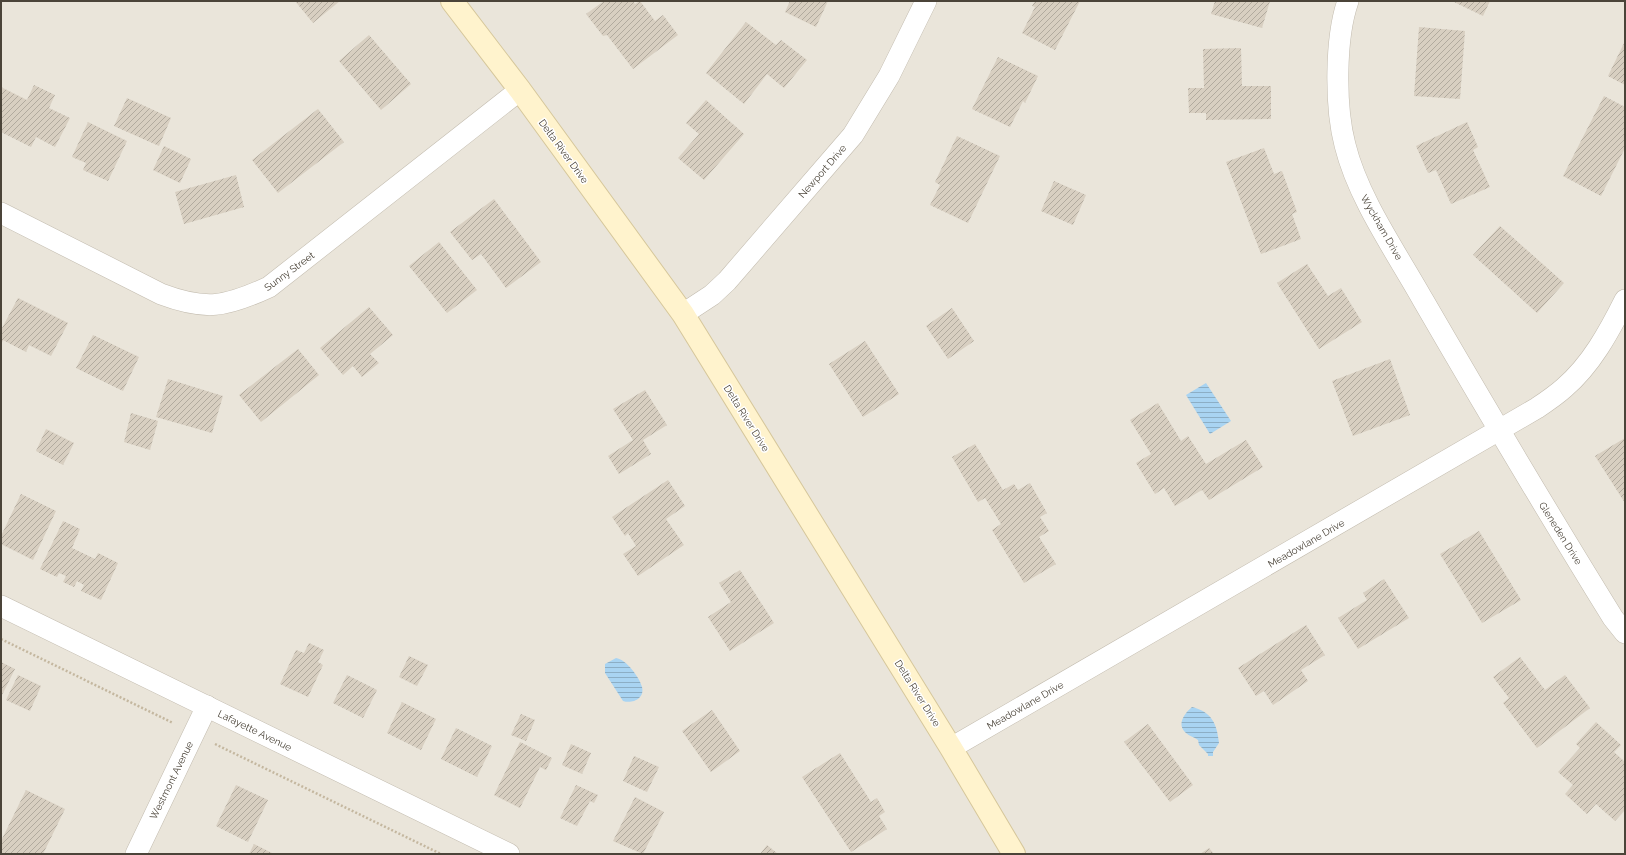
<svg xmlns="http://www.w3.org/2000/svg" width="1626" height="855" font-family="Raleway,sans-serif">
<style>
.residential{fill:#eae5da}
.water{fill:url(#water-rules)}
.building{fill:url(#building-hatch)}
.lines{fill:none;stroke-linecap:round;stroke-linejoin:round}
.street-casing{stroke:#c2bbae;stroke-width:22}
.secondary-casing{stroke:#d6c79b;stroke-width:24}
.path{stroke:#c4b79f;stroke-width:2.5;stroke-dasharray:2 2;stroke-linecap:butt}
.street{stroke:#fff;stroke-width:21}
.secondary{stroke:#fff3cd;stroke-width:22}
.labels{text-anchor:middle;stroke-width:3;stroke-linejoin:round;paint-order:stroke}
.street-label{font-size:10px;fill:#4b4439;stroke:#fff}
</style>
<defs>
<pattern id="water-rules" width="6" height="5" patternUnits="userSpaceOnUse"><rect width="6" height="5" fill="#a9d4f2"/><path d="M0 2.5h6" fill="none" stroke="#8caec5"/></pattern>
<pattern id="building-hatch" width="6" height="6" patternUnits="userSpaceOnUse"><rect width="6" height="6" fill="#d8cfc1"/><path d="M-1 1l2-2M0 6l6-6M5 7l2-2" fill="none" stroke="#b1aa9e"/></pattern>
</defs>
<rect width="100%" height="100%" fill="#f6f3ec"/>
<!-- residential -->
<rect class="residential" x="1" y="1" width="1624" height="853"/>
<!-- water -->
<g class="water">
<polygon points="1206,383 1231,421 1210,434 1186,395"/>
<path d="M616,658C626,659 640,678 642,687C645,699 632,704 623,701L605,673V664Z"/>
<path d="M1192,707C1212,712 1217,724 1219,743L1213,752V756H1208V754L1199,745L1198,740C1194,737 1189,736 1186,733C1176,724 1185,713 1192,707Z"/>
</g>
<!-- building -->
<g class="building">
<polygon points="295,1 340,1 313,23"/>
<polygon points="604,1 633,1 635,4 640,1 655,21 663,15 678,35 633,69 607,35 603,36 586,14"/>
<polygon points="790,1 828,1 816,27 785,12"/>
<polygon points="1035,1 1080,1 1055,50 1022,33 1035,7 1032,6"/>
<polygon points="1215,1 1270,1 1262,28 1211,14"/>
<polygon points="1452,1 1490,1 1483,16"/>
<polygon points="746,22 776,45 781,40 807,60 784,88 767,74 744,104 706,73"/>
<polygon points="1419,27 1465,31 1460,99 1414,96"/>
<polygon points="369,35 411,84 381,110 339,61"/>
<polygon points="1625,41 1625,85 1608,76"/>
<polygon points="1241,48 1242,86 1271,86 1271,119 1206,120 1206,113 1189,113 1188,88 1204,88 1203,49"/>
<polygon points="998,57 1038,76 1025,103 1023,101 1010,127 972,109"/>
<polygon points="34,85 55,95 49,108 70,118 55,147 36,137 31,147 1,132 1,87 27,100"/>
<polygon points="1604,96 1625,107 1625,148 1601,196 1563,176"/>
<polygon points="127,98 171,118 159,146 114,126"/>
<polygon points="706,100 744,134 704,180 678,158 699,134 686,123"/>
<polygon points="318,109 344,142 278,193 252,160"/>
<polygon points="88,122 127,141 108,181 83,170 86,163 72,157"/>
<polygon points="1467,122 1478,147 1473,150 1490,187 1451,204 1436,170 1428,173 1416,146"/>
<polygon points="957,136 1000,156 968,223 930,205 940,185 935,182"/>
<polygon points="164,146 191,159 180,183 153,170"/>
<polygon points="1264,148 1274,174 1282,171 1297,212 1292,214 1301,239 1261,254 1226,162"/>
<polygon points="236,175 244,207 184,224 175,192"/>
<polygon points="1054,181 1086,195 1073,225 1041,211"/>
<polygon points="494,199 541,262 506,288 481,254 472,260 450,232"/>
<polygon points="1500,226 1564,283 1537,313 1473,255"/>
<polygon points="439,242 477,290 447,313 409,266"/>
<polygon points="1307,264 1328,296 1341,288 1362,322 1319,349 1277,283"/>
<polygon points="18,298 68,323 51,356 29,345 26,352 3,340 1,345 1,330"/>
<polygon points="369,307 393,335 370,354 379,363 362,377 353,366 343,375 320,348"/>
<polygon points="952,308 974,341 948,359 926,326"/>
<polygon points="93,335 139,357 123,391 76,368"/>
<polygon points="865,341 899,394 863,417 829,364"/>
<polygon points="298,349 319,375 261,422 239,395"/>
<polygon points="1390,359 1410,415 1353,436 1332,381"/>
<polygon points="168,379 223,396 212,433 156,417"/>
<polygon points="645,390 667,425 643,440 651,454 619,474 608,456 633,440 613,409"/>
<polygon points="1158,403 1181,441 1188,436 1206,464 1246,440 1263,467 1209,500 1202,490 1175,506 1164,488 1155,494 1136,463 1151,454 1130,420"/>
<polygon points="131,413 158,421 150,450 124,442"/>
<polygon points="46,429 74,443 63,465 36,451"/>
<polygon points="1625,438 1625,503 1595,456"/>
<polygon points="975,444 1003,490 1014,484 1018,490 1030,483 1047,513 1040,517 1049,531 1039,537 1056,564 1024,583 992,530 1001,524 985,498 978,502 952,457"/>
<polygon points="668,480 685,506 666,519 684,545 638,576 623,554 636,546 628,533 625,536 612,517"/>
<polygon points="21,494 56,511 33,560 1,544 1,536"/>
<polygon points="63,521 80,529 72,548 95,559 98,553 118,563 101,600 81,591 84,585 77,581 74,587 63,582 66,576 59,573 57,577 40,569"/>
<polygon points="1479,531 1521,600 1482,623 1440,554"/>
<polygon points="740,570 774,623 730,651 708,617 731,602 719,583"/>
<polygon points="1384,579 1409,618 1358,649 1338,618 1367,600 1363,593"/>
<polygon points="1306,625 1325,655 1301,670 1308,681 1273,705 1264,691 1256,696 1238,668"/>
<polygon points="309,643 324,650 318,662 323,665 308,697 280,684 296,650 304,653"/>
<polygon points="409,656 428,665 417,686 399,677"/>
<polygon points="1520,657 1545,690 1565,675 1590,708 1537,748 1503,703 1509,698 1493,677"/>
<polygon points="1,662 15,669 1,697"/>
<polygon points="18,675 41,686 30,711 6,700"/>
<polygon points="347,675 377,690 363,718 333,703"/>
<polygon points="402,702 436,719 421,750 387,733"/>
<polygon points="712,710 740,751 711,772 682,731"/>
<polygon points="521,714 535,720 526,741 511,735"/>
<polygon points="1596,722 1621,745 1614,752 1625,762 1625,810 1615,821 1596,804 1587,814 1565,794 1573,785 1558,772 1580,748 1576,744"/>
<polygon points="1148,724 1193,785 1170,802 1124,742"/>
<polygon points="456,728 492,746 477,777 441,759"/>
<polygon points="520,742 552,758 546,770 540,767 520,808 494,795"/>
<polygon points="571,744 591,753 582,774 562,765"/>
<polygon points="840,753 871,802 877,798 885,812 879,816 887,829 851,852 802,777"/>
<polygon points="634,756 659,767 647,792 623,781"/>
<polygon points="236,785 268,800 248,842 216,826"/>
<polygon points="576,785 598,795 594,803 590,801 577,826 560,818"/>
<polygon points="26,790 65,809 43,854 1,854 1,841"/>
<polygon points="635,797 664,812 643,854 613,841"/>
<polygon points="254,844 274,854 249,854"/>
<polygon points="767,845 778,854 760,854"/>
<polygon points="1209,848 1214,854 1200,854"/>
</g>
<g class="lines">
<defs>
<g id="street">
<path d="M1348,1C1335,38 1335,107 1345,145C1358,198 1396,252 1423,300C1485,407 1548,513 1613,618L1625,633"/>
<path d="M1,213L161,294C206,311 226,307 269,287L520,90"/>
<polyline points="683,314 712,295 727,281 853,135 889,76 926,1"/>
<polyline points="1,606 509,854"/>
<path d="M951,748L1537,408C1546,402 1555,396 1564,388C1591,365 1609,332 1625,300"/>
<polyline points="136,854 207,706"/>
</g>
<polyline id="secondary" points="452,1 520,90 683,314 951,748 1014,854"/>
</defs>
<!-- street casing -->
<use href="#street" class="street-casing"/>
<!-- secondary casing -->
<use href="#secondary" class="secondary-casing"/>
<!-- path -->
<g class="path">
<polyline points="1,639 173,723"/>
<polyline points="215,744 441,854"/>
</g>
<!-- street -->
<use href="#street" class="street"/>
<!-- secondary -->
<use href="#secondary" class="secondary"/>
</g>
<g class="labels">
<!-- street labels -->
<g class="street-label">
<text transform="translate(564 151) rotate(54)" y="4">Delta River Drive</text>
<text transform="translate(822 171) rotate(-49)" y="4">Newport Drive</text>
<text transform="translate(1382 227) rotate(60)" y="4">Wyckham Drive</text>
<text transform="translate(289 271) rotate(-36)" y="4">Sunny Street</text>
<text transform="translate(747 418) rotate(58)" y="4">Delta River Drive</text>
<text transform="translate(1561 533) rotate(58)" y="4">Gleneden Drive</text>
<text transform="translate(1306 543) rotate(-30)" y="4">Meadowlane Drive</text>
<text transform="translate(918 693) rotate(58)" y="4">Delta River Drive</text>
<text transform="translate(1025 705) rotate(-30)" y="4">Meadowlane Drive</text>
<text transform="translate(255 730) rotate(26)" y="4">Lafayette Avenue</text>
<text transform="translate(171 780) rotate(-64)" y="4">Westmont Avenue</text>
</g>
</g>
<!-- border -->
<rect width="1626" height="855" fill="none" stroke="#4b4439" stroke-width="4"/>
</svg>
